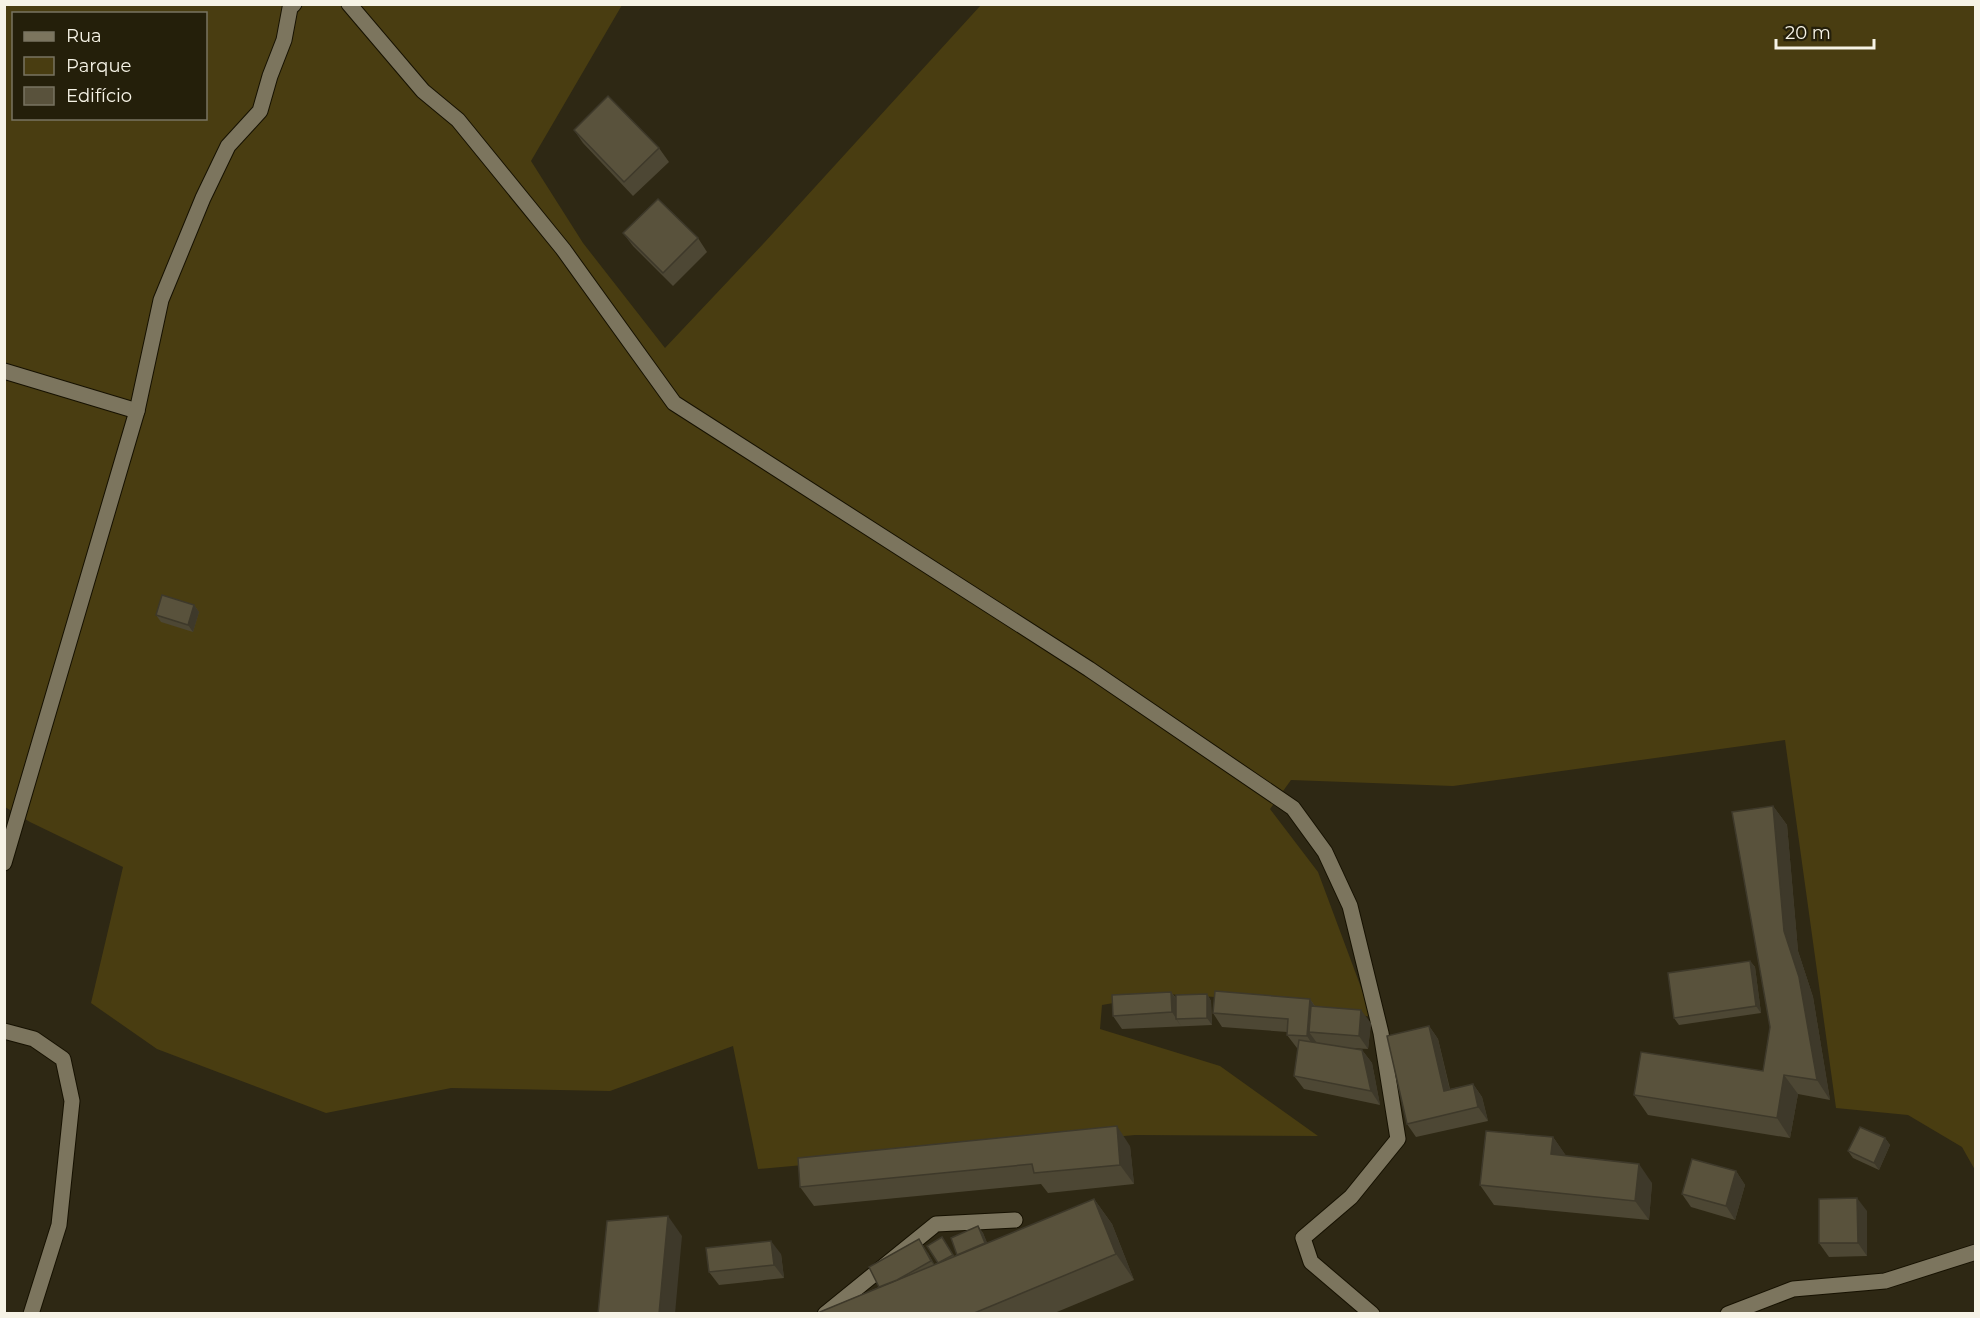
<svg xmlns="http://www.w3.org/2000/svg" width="1980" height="1318" font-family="Montserrat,sans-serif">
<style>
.green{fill:#493d11;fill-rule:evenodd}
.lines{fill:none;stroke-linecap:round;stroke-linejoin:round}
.minor-casing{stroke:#161101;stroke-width:17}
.minor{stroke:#7c755e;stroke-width:15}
.wall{fill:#4d4734}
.shaded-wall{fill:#3e392a}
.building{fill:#59523c;stroke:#3e392a;stroke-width:1.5}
</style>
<rect width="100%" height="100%" fill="#2e2814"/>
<!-- green -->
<path class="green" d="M4,5H622L531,161L583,243L665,348L764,243L981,5H1975V1170L1962,1147L1908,1115L1836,1108L1785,740L1453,786L1291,780L1270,809L1318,872L1372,1017L1266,1000L1165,994L1102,1005L1100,1029L1220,1066L1318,1136L1135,1135L758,1169L733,1046L610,1091L451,1088L326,1113L157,1049L91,1003L123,867L30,822L5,807ZM14,14H206V118H14Z"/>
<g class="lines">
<defs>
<g id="minor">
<polyline points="349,4 423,91 458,120 563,249 674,403 1089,669 1293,808 1325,852 1350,906 1381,1033 1398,1139 1351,1197 1303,1238 1311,1262 1372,1314"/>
<polyline points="4,371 137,411"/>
<polyline points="4,863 137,411 161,300 203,198 228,146 260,111 270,76 284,40 290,8 294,4"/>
<polyline points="4,1031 34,1039 63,1059 72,1101 59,1225 31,1314"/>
<polyline points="825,1314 936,1224 1015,1220"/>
<polyline points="1728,1314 1793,1289 1885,1281 1976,1252"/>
</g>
</defs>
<!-- minor casing -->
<use href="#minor" class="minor-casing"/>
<!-- minor -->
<use href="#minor" class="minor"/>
</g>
<!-- wall -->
<g class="wall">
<polygon points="574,130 659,148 669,162 633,196 583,143"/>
<polygon points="623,233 698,238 707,252 673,286 633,246"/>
<polygon points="194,605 199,612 193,632 161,622 156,615"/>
<polygon points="1773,806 1787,825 1798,951 1813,997 1830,1100 1798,1094 1790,1138 1648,1115 1634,1095 1763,1071 1770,1027"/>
<polygon points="1750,961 1755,967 1761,1013 1679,1025 1674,1018"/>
<polygon points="1171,992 1176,998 1207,994 1211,1001 1212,1025 1122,1029 1113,1016"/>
<polygon points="1310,999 1315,1006 1371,1023 1368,1049 1350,1048 1362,1050 1372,1063 1380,1105 1304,1089 1294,1076 1298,1049 1297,1048 1287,1035 1287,1032 1222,1027 1213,1013"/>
<polygon points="1429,1026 1438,1039 1450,1089 1473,1084 1482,1097 1488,1121 1416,1137 1407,1124"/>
<polygon points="1553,1137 1566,1156 1652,1183 1649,1220 1494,1205 1480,1185"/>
<polygon points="1885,1138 1890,1145 1879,1170 1853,1158 1848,1151"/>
<polygon points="1130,1146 1134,1184 1048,1193 1041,1184 814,1206 800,1187"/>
<polygon points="1736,1171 1745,1185 1735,1220 1691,1207 1682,1194"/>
<polygon points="1094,1199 1112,1224 1134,1280 1052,1314 815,1314 879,1287 928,1253 934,1264 938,1263 946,1244 954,1256 957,1255 978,1226 983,1233 987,1243"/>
<polygon points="1867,1211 1867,1256 1829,1257 1819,1243"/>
<polygon points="781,1254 784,1278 719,1285 709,1272"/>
</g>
<!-- shaded-wall -->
<g class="shaded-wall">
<polygon points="194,605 199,612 193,632 188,625"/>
<polygon points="1773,806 1787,825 1798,951 1813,997 1830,1100 1817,1080 1784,931"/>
<polygon points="1750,961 1755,967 1761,1013 1756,1006"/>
<polygon points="1171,992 1180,1005 1176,1019 1181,1026 1172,1012"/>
<polygon points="1207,994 1211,1001 1212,1025 1207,1018"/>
<polygon points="1310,999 1319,1013 1309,1032 1317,1043 1316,1050 1307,1036"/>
<polygon points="1361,1010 1371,1023 1368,1049 1359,1036"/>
<polygon points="1429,1026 1438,1039 1453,1104 1444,1091"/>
<polygon points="1362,1050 1372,1063 1380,1105 1371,1091"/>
<polygon points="1784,1075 1798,1094 1790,1138 1777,1118"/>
<polygon points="1473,1084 1482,1097 1488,1121 1478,1107"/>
<polygon points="1117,1126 1130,1146 1134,1184 1120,1165"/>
<polygon points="1553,1137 1567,1157 1551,1154"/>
<polygon points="1885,1138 1890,1145 1879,1170 1874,1163"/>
<polygon points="1639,1164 1652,1183 1649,1220 1635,1201"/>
<polygon points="1736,1171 1745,1185 1735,1220 1726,1206"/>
<polygon points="1857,1198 1867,1211 1867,1256 1858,1243"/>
<polygon points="1094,1199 1112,1224 1134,1280 1116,1254"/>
<polygon points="668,1216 682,1236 675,1314 659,1314"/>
<polygon points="978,1226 983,1233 996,1264 991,1257"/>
<polygon points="919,1239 928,1253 940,1274 931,1261"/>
<polygon points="771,1241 781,1254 784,1278 774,1265"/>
</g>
<!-- building -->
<g class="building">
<polygon points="608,96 659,148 624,182 574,130"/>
<polygon points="658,199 698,238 663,273 623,233"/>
<polygon points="162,595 194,605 188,625 156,615"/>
<polygon points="1773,806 1784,931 1799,977 1817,1080 1784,1075 1777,1118 1634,1095 1641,1052 1763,1071 1770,1027 1732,812"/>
<polygon points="1750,961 1756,1006 1674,1018 1668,973"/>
<polygon points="1215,991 1310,999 1307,1036 1287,1035 1288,1019 1213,1013"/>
<polygon points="1171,992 1172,1012 1113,1016 1112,995"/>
<polygon points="1207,994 1207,1018 1176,1019 1176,995"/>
<polygon points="1311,1006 1361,1010 1359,1036 1309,1032"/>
<polygon points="1429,1026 1444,1091 1473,1084 1478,1107 1407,1124 1387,1036"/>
<polygon points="1299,1040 1362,1050 1371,1091 1294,1076"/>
<polygon points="1117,1126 1120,1165 1034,1173 1032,1164 800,1187 798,1158"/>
<polygon points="1860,1127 1885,1138 1874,1163 1848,1151"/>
<polygon points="1486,1131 1553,1137 1551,1154 1639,1164 1635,1201 1480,1185"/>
<polygon points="1692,1159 1736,1171 1726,1206 1682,1194"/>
<polygon points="1857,1198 1858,1243 1819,1243 1819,1199"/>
<polygon points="1094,1199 1116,1254 972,1314 815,1314"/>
<polygon points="668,1216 659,1314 598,1314 607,1221"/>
<polygon points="978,1226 985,1243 957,1255 951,1238"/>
<polygon points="942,1237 953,1255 938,1263 927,1246"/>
<polygon points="919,1239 931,1261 897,1280 879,1287 869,1267"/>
<polygon points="771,1241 774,1265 709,1272 706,1248"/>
</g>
<!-- border -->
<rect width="1980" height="1318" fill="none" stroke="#f6f3e6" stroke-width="12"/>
<!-- legend -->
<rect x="12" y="12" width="195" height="108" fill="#241f0a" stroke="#787462" stroke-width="1.5"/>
<rect x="24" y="32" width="30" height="9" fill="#7c755e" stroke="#787462" stroke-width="1.5"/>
<text x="66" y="42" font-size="18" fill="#f6f3e6">Rua</text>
<rect x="24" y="57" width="30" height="18" fill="#493d11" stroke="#787462" stroke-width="1.5"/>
<text x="66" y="72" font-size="18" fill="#f6f3e6">Parque</text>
<rect x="24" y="87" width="30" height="18" fill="#59523c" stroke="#787462" stroke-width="1.5"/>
<text x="66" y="102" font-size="18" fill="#f6f3e6">Edifício</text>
<!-- scale -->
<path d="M1776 39v9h98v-9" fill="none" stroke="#f6f3e6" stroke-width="3"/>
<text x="1785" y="39" font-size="18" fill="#f6f3e6" stroke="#241f0a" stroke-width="4.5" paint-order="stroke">20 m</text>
</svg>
